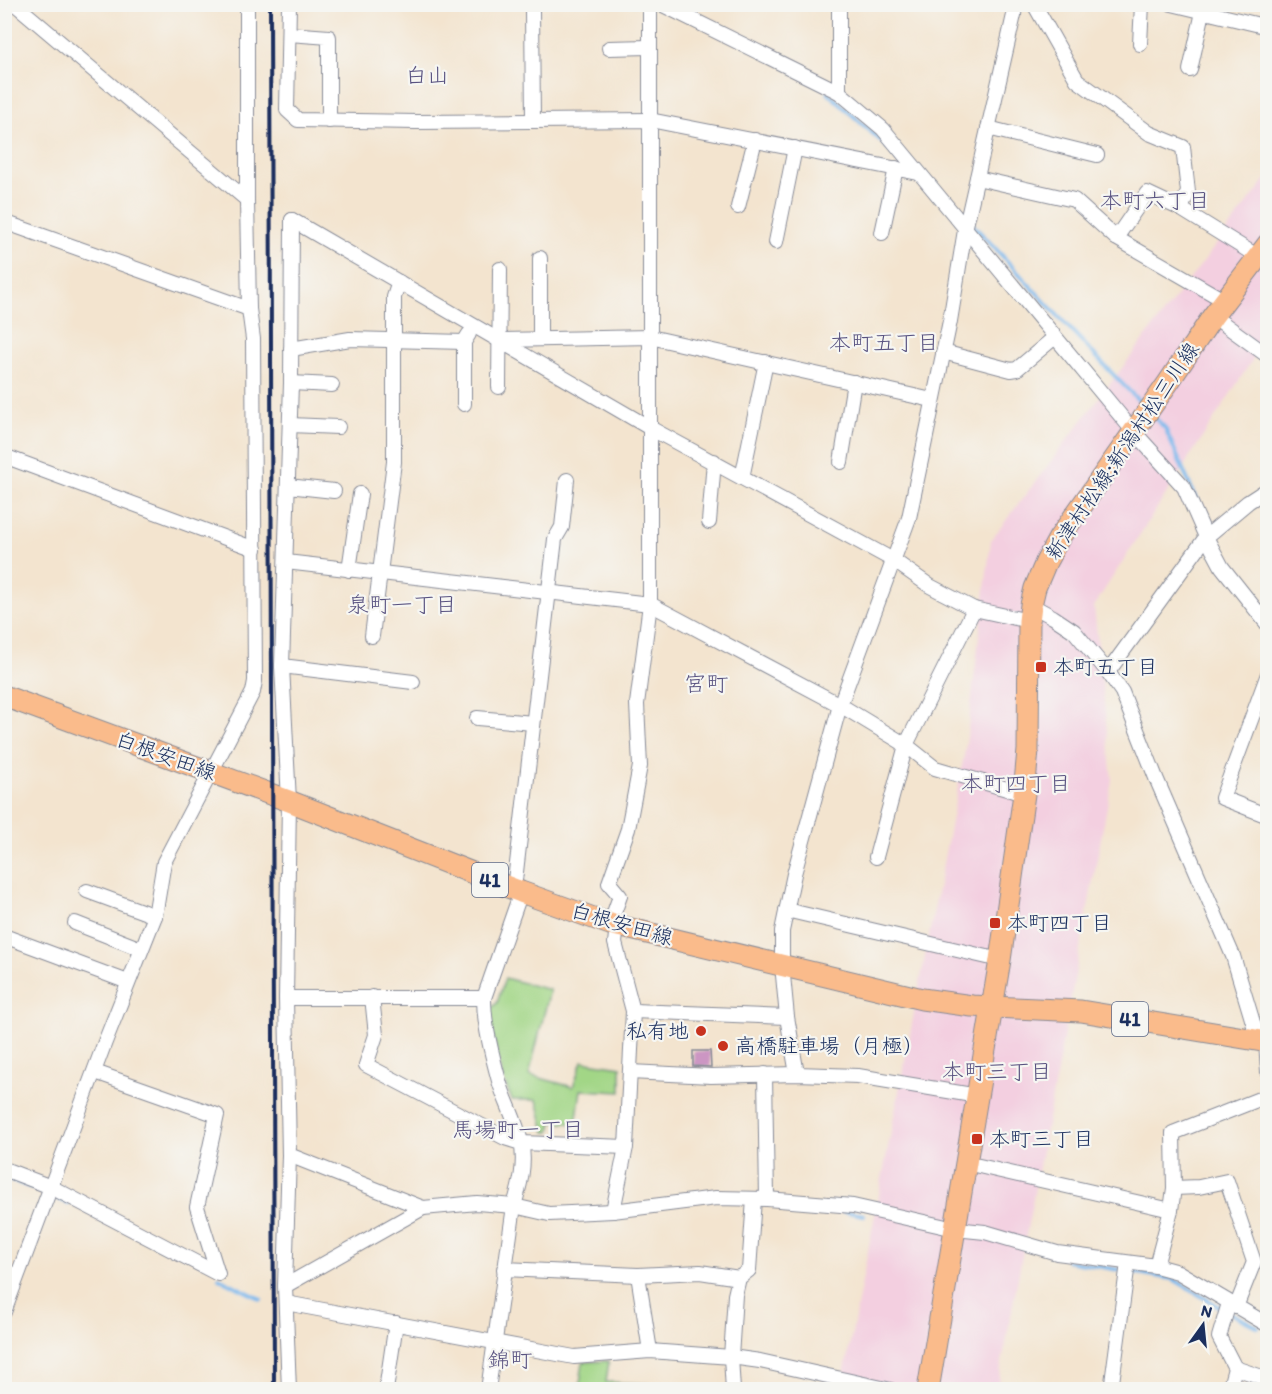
<svg xmlns="http://www.w3.org/2000/svg" width="1272" height="1394" font-family="Itim,'Klee One',sans-serif">
<style>
.built{fill:#f3cfe0}
.green{fill:#a2d686;stroke:#5e8272;stroke-width:1.5}
.lines{fill:none;stroke-linecap:round;stroke-linejoin:round}
.stream{stroke:#79b7ec;stroke-width:4}
.building{fill:#cc96c3}
.minor-casing{stroke:#878a96;stroke-width:16}
.primary-casing{stroke:#878a96;stroke-width:23}
.minor{stroke:#fff;stroke-width:14}
.primary{stroke:#fabb8b;stroke-width:21}
.rail{stroke:#1b2f5e;stroke-width:4}
.poi-dot{fill:#c8321e;stroke:#f6f6f2;stroke-width:2}
.labels{text-anchor:middle;stroke-width:4.5;stroke-linejoin:round;paint-order:stroke}
.shield{fill:#f6f6f2;stroke:#5d6b8a;stroke-width:1.5}
.shield-label{font-size:20px;font-weight:bold;fill:#1b2f5e}
.street-label{font-size:21px;fill:#1b2f5e;stroke:#f6f6f2}
.poi-label{font-size:21px;fill:#1b2f5e;stroke:#f6f6f2;text-anchor:start}
.neighbourhood-label{font-size:22px;fill:#595381;stroke:#f6f6f2}
</style>
<rect width="100%" height="100%" fill="#f6f6f2"/>
<filter id="ink" filterUnits="userSpaceOnUse"><feTurbulence type="fractalNoise" baseFrequency=".0167" numOctaves="2"/><feDisplacementMap in="SourceGraphic" scale="12" xChannelSelector="R" yChannelSelector="G"/><feConvolveMatrix kernelMatrix="1 2 1 2 8 2 1 2 1" color-interpolation-filters="sRGB"/></filter>
<filter id="wash" filterUnits="userSpaceOnUse"><feTurbulence type="fractalNoise" baseFrequency=".008" numOctaves="4" result="noise"/><feDisplacementMap in="SourceGraphic" scale="24" xChannelSelector="R" yChannelSelector="G"/><feGaussianBlur stdDeviation="1.35" result="paint"/><feColorMatrix in="noise" values="0 0 0 0 0 0 0 0 0 0 0 0 0 0 0 0 0 1.4 0 .05"/><feComposite in="paint" operator="in"/></filter>
<g filter="url(#wash)">
<rect width="100%" height="100%" fill="#f3e4cf"/>
<!-- built -->
<polygon class="built" points="1267,178 1267,337 1094,606 1112,780 997,1389 841,1390 966,745 991,540"/>
<!-- green -->
<g class="green">
<polygon points="505,978 550,990 529,1075 573,1087 582,1061 621,1067 621,1092 581,1090 576,1124 552,1122 550,1132 545,1132 537,1100 512,1100 502,1076 488,1011 497,1003"/>
<polygon points="609,1361 606,1382 648,1384 649,1389 579,1390 583,1362"/>
</g>
<g class="lines">
<!-- stream -->
<g class="stream">
<polyline points="828,93 892,151 902,165"/>
<path d="M971,223C1029,283 1084,346 1143,405"/>
<polyline points="1152,415 1165,428 1199,506"/>
<polyline points="4,1177 45,1193"/>
<polyline points="52,1196 67,1203"/>
<polyline points="842,1211 864,1215"/>
<polyline points="601,1218 623,1216"/>
<polyline points="1067,1261 1173,1279 1223,1309"/>
<polyline points="219,1278 261,1299"/>
<polyline points="1230,1313 1258,1327"/>
</g>
</g>
<g id="blocks">
<!-- building -->
<polygon class="building" points="693,1051 710,1051 711,1067 693,1066"/>
</g>
</g>
<g filter="url(#ink)">
<use href="#blocks" fill-opacity="0" stroke="#878a96" stroke-width="1.5"/>
<g class="lines">
<defs>
<g id="minor">
<polyline points="15,4 247,200"/>
<polyline points="289,4 287,110 298,120 416,122 650,120 918,173"/>
<polyline points="661,4 839,92 883,129 1134,432 1184,487 1206,537 1222,567 1268,625"/>
<polyline points="1034,4 1077,80 1149,133 1183,147 1188,192 1181,209 1257,256"/>
<polyline points="1172,4 1268,27"/>
<polyline points="532,8 533,121"/>
<polyline points="289,34 329,37 329,121"/>
<polyline points="1140,44 1142,4"/>
<polyline points="609,48 649,47"/>
<polyline points="1190,70 1203,12"/>
<polyline points="839,92 839,4"/>
<polyline points="988,128 1097,155"/>
<polyline points="977,178 1074,200 1116,238 1225,301"/>
<polyline points="738,207 755,140"/>
<polyline points="292,220 650,428 893,560 930,586 974,609 1029,621"/>
<polyline points="4,222 249,309"/>
<polyline points="882,233 896,168"/>
<polyline points="1116,238 1147,193 1181,209"/>
<polyline points="776,242 795,148"/>
<polyline points="540,258 540,339"/>
<polyline points="1213,316 1268,356"/>
<polyline points="503,340 650,337 932,400"/>
<polyline points="291,349 350,339 464,342"/>
<polyline points="943,352 1011,370 1017,369 1055,337"/>
<polyline points="291,383 332,385"/>
<polyline points="499,387 500,269"/>
<polyline points="464,404 464,342 469,334"/>
<polyline points="290,425 338,427"/>
<polyline points="4,456 255,549"/>
<polyline points="841,462 854,382"/>
<polyline points="742,478 766,362"/>
<polyline points="288,486 334,491"/>
<polyline points="709,522 714,461"/>
<polyline points="286,562 650,604 840,705 906,745 935,768 1024,794"/>
<polyline points="349,570 360,494"/>
<polyline points="1031,605 1053,617 1074,631 1108,672 1122,692 1156,778 1233,956 1258,1039"/>
<polyline points="372,636 394,462 394,297 399,282"/>
<polyline points="282,666 413,682"/>
<polyline points="1108,672 1206,537 1248,502 1268,489"/>
<polyline points="1268,674 1222,798 1268,816"/>
<polyline points="477,718 533,723"/>
<polyline points="876,857 906,745 974,609"/>
<polyline points="514,889 555,539 562,527 567,480"/>
<polyline points="87,891 155,916"/>
<polyline points="786,910 1000,960"/>
<polyline points="75,923 141,949"/>
<polyline points="610,924 620,896 609,883 628,829 640,766 637,704 650,604 650,4"/>
<polyline points="4,936 128,982"/>
<polyline points="372,997 376,1035 366,1065 505,1138 521,1143 626,1147"/>
<polyline points="286,998 484,998"/>
<polyline points="633,1011 787,1017"/>
<polyline points="1266,1041 1268,1072"/>
<polyline points="630,1072 711,1076 797,1074 858,1076 978,1096"/>
<polyline points="765,1074 767,1199"/>
<polyline points="797,1074 787,1017 782,965 782,931 794,874 840,705 909,518 950,321 965,230 1014,15 1015,4"/>
<polyline points="289,1155 423,1208 477,1203 514,1206 549,1214 613,1211 716,1198 767,1199 853,1206 955,1229 985,1232 1057,1253 1156,1266 1178,1272 1268,1325"/>
<polyline points="966,1163 1171,1210"/>
<polyline points="4,1169 51,1187 218,1274 197,1207 217,1115 95,1072"/>
<polyline points="1174,1188 1199,1187 1227,1181 1254,1262 1236,1307"/>
<polyline points="613,1211 626,1147 633,1011 615,943 617,926"/>
<polyline points="1156,1266 1171,1210 1174,1188 1173,1133 1267,1096"/>
<polyline points="504,1269 638,1275 700,1272 739,1278"/>
<polyline points="638,1275 650,1351"/>
<polyline points="285,1286 423,1208"/>
<polyline points="286,1303 574,1357 650,1351 731,1357 760,1361 891,1390"/>
<polyline points="4,1312 105,1042 155,916 164,862 253,692 255,681 253,339 249,309 247,200 247,4"/>
<polyline points="1235,1368 1268,1379"/>
<polyline points="289,1390 285,1286 289,1155 286,998 289,801 282,666 291,383 292,220"/>
<polyline points="386,1390 396,1323"/>
<path d="M488,1390L514,1206C520,1185 526,1164 521,1142C516,1120 505,1101 499,1081C492,1055 484,1025 484,998L521,892"/>
<polyline points="733,1390 731,1357 735,1295 739,1278 749,1270 754,1199"/>
<polyline points="1111,1390 1128,1263"/>
<polyline points="1229,1390 1235,1368 1219,1337 1229,1303"/>
</g>
<g id="primary">
<polyline points="4,696 289,801 521,892 610,924 922,999 972,1006 1081,1011 1268,1042"/>
<polyline points="928,1390 1000,960 1024,794 1028,750 1029,621 1031,605 1035,588 1046,562 1059,538 1168,383 1213,316 1268,244"/>
</g>
</defs>
<!-- minor casing -->
<use href="#minor" class="minor-casing"/>
<!-- primary casing -->
<use href="#primary" class="primary-casing"/>
<!-- minor -->
<use href="#minor" class="minor"/>
<!-- primary -->
<use href="#primary" class="primary"/>
<!-- rail -->
<polyline class="rail" points="270,4 274,1390"/>
</g>
</g>
<!-- markers -->
<g class="poi-dot">
<rect x="1035" y="661" width="12" height="12" rx="3"/>
<rect x="989" y="917" width="12" height="12" rx="3"/>
<circle cx="701" cy="1031" r="6"/>
<circle cx="723" cy="1046" r="6"/>
<rect x="971" y="1133" width="12" height="12" rx="3"/>
</g>
<g class="labels">
<!-- shield labels -->
<g class="shield">
<rect x="472" y="863" width="36" height="34" rx="4.5"/>
<rect x="1112" y="1002" width="36" height="34" rx="4.5"/>
</g>
<g class="shield-label">
<text x="490" y="887">41</text>
<text x="1130" y="1026">41</text>
</g>
<!-- street labels -->
<g class="street-label">
<text transform="translate(1122 451) rotate(-56)" y="7">新津村松線;新潟村松三川線</text>
<text transform="translate(166 756) rotate(20)" y="7">白根安田線</text>
<text transform="translate(622 924) rotate(16)" y="7">白根安田線</text>
</g>
<!-- poi labels -->
<g class="poi-label">
<text x="1053" y="674">本町五丁目</text>
<text x="1007" y="930">本町四丁目</text>
<text x="689" y="1038" text-anchor="end">私有地</text>
<text x="735" y="1053">高橋駐車場（月極）</text>
<text x="989" y="1146">本町三丁目</text>
</g>
<!-- neighbourhood labels -->
<g class="neighbourhood-label">
<text x="427" y="83">白山</text>
<text x="1155" y="208">本町六丁目</text>
<text x="884" y="350">本町五丁目</text>
<text x="402" y="612">泉町一丁目</text>
<text x="706" y="691">宮町</text>
<text x="1016" y="791">本町四丁目</text>
<text x="997" y="1079">本町三丁目</text>
<text x="518" y="1137">馬場町一丁目</text>
<text x="510" y="1367">錦町</text>
</g>
</g>
<!-- margin -->
<rect width="1272" height="1394" fill="none" stroke="#f6f6f2" stroke-width="24"/>
<!-- north arrow -->
<g transform="translate(1203 1325) rotate(15)" stroke="#f6f6f2" stroke-width="4.5" paint-order="stroke">
<path d="M0-4.5L10 22L0 15L-10 22Z" fill="#1b2f5e"/>
<text y="-9" font-size="16" font-weight="bold" text-anchor="middle" fill="#1b2f5e">N</text>
</g>
</svg>
